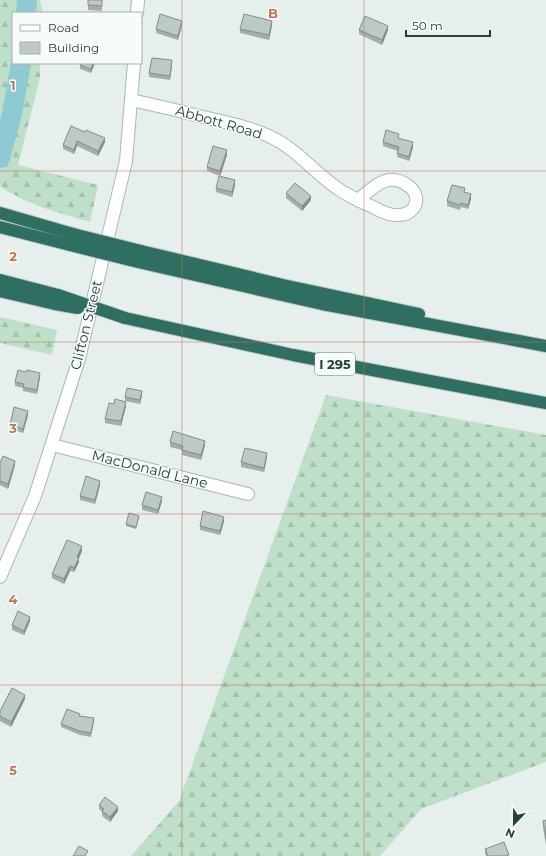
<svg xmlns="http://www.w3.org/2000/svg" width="546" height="856" font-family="Montserrat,sans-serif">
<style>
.forest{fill:url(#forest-firs)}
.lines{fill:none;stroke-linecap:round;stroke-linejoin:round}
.river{stroke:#8ec9d4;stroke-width:20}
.minor-casing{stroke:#a8b8b2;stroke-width:14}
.highway-casing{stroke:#c2cac8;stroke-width:14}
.minor{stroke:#fff;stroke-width:12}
.highway{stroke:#2f6f62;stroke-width:12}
.highway-bridge-casing{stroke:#c2cac8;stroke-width:14;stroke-linecap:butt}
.highway-bridge{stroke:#2f6f62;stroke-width:12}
.wall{fill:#a1aea9}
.shaded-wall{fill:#838d89}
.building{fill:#bbcac4;stroke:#838d89}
.grid{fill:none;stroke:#c07456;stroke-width:1;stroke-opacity:0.55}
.labels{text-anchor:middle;stroke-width:3;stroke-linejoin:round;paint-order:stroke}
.shield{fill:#f7fbf9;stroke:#637a73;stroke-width:1}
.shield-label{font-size:13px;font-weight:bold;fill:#24423a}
.street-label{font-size:14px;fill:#24423a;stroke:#f7fbf9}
.grid-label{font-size:13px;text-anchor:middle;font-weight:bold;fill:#c07456;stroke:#f7fbf9;stroke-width:3;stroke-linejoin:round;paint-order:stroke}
</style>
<defs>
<pattern id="forest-firs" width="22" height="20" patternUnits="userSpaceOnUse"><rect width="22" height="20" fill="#bfe0c8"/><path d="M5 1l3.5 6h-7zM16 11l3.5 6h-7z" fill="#a4c1ad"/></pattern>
</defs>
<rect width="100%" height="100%" fill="#e6efeb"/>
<!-- forest -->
<g class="forest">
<path d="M0,0H40L43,13H13V63H40V78L18,165L98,185L90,222C59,213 27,205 0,186Z"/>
<polygon points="0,317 57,330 52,355 0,343"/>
<polygon points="326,395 546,435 546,762 421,809 380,856 131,856 179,801"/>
</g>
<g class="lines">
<!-- river -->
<g class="river">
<polyline points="26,13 27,0"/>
<polyline points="0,158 12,114 21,63"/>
</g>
<defs>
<g id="minor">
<polyline points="137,13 138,0"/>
<path d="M131,100C154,105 176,110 199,116C229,123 264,129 289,148C308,162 323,180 343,192C353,198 363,203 373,207C380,211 390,216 399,215C417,214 423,195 407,185C387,171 373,188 358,200"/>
<polyline points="52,445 248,494"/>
<polyline points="0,577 35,496 79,359 126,161 134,63"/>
</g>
<g id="highway">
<polyline points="0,213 73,234"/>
<polyline points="0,227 70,245"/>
<polyline points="141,251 283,285 419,314"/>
<polyline points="138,262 322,304 546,346"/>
<polyline points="0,280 58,295"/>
<polyline points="0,291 55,304"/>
<polyline points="125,318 293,355 546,403"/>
</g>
</defs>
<!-- minor casing -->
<use href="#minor" class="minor-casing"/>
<!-- highway casing -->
<use href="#highway" class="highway-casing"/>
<!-- minor -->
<use href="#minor" class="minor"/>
<!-- highway -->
<use href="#highway" class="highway"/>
<defs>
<g id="highway-bridge">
<polyline points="73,234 141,251"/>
<polyline points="70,245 138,262"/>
<polyline points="58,295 125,318"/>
<polyline points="55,304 78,308"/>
</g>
</defs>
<!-- highway-bridge casing -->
<use href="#highway-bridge" class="highway-bridge-casing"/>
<!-- highway-bridge -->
<use href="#highway-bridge" class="highway-bridge"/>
</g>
<!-- wall -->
<g class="wall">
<polygon points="88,0 102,0 102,11 88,10"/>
<polygon points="182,25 178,40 156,33 156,29"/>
<polygon points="272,25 269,40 240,33 240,29"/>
<polygon points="359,30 388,30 382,45 359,34"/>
<polygon points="95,63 91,73 80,69 80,65"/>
<polygon points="172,65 170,80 149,77 149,73"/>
<polygon points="85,132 105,142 98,156 77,146 74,154 63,149 63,145"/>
<polygon points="399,138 413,147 409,161 397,157 398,151 383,146 383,142"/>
<polygon points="227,155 220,176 207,171 207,167"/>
<polygon points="235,185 232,197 216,192 216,188"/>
<polygon points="465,192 471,199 468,209 461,207 460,210 447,206 447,201"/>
<polygon points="286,193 311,200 302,211 286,198"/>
<polygon points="26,372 40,377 37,394 23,391 23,388 15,386 15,382"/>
<polygon points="142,395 140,404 125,401 125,397"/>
<polygon points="126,406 121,426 105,423 105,419"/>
<polygon points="28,415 23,433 10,429 10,425"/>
<polygon points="170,442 205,445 201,460 182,455 182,450 170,447"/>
<polygon points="267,457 264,472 241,467 241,462"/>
<polygon points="0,463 15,465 8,489 0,485"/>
<polygon points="100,485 95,504 80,500 80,496"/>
<polygon points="162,501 158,514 142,510 142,505"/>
<polygon points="139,518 136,529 126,526 126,524"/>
<polygon points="224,521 220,535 200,530 200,526"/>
<polygon points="82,551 79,558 79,562 74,572 70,571 64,584 52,578 52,574"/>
<polygon points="30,621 24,635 12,630 12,625"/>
<polygon points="25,699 11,727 0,721 0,711"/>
<polygon points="80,716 94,722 91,737 80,735 61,727 61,724"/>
<polygon points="99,805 118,811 110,822 102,816 102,812 99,809"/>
<polygon points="546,820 546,846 543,827 543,821"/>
<polygon points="485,849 509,856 486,856 485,853"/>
</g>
<!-- shaded-wall -->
<g class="shaded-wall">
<polygon points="182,21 182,25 178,40 178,36"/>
<polygon points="272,21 272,25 269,40 269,35"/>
<polygon points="388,26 388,30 382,45 382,40"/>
<polygon points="172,60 172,65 170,80 170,76"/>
<polygon points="93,63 95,63 91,73 91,69"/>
<polygon points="105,138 105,142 98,156 98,151"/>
<polygon points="77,141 77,146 74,154 74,150"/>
<polygon points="413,142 413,147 409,161 409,157"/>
<polygon points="227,150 227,155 220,176 220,171"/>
<polygon points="235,180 235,185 232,197 232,192"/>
<polygon points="471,194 471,199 468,209 468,205"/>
<polygon points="311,196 311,200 302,211 302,206"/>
<polygon points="40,373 40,377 37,394 37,390"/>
<polygon points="142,391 142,395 140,404 140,400"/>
<polygon points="126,402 126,406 121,426 121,421"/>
<polygon points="28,411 28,415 23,433 23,429"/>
<polygon points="205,441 205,445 201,460 201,455"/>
<polygon points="267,453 267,457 264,472 264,468"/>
<polygon points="15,461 15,465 8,489 8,484"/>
<polygon points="100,481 100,485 95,504 95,500"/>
<polygon points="162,497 162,501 158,514 158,510"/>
<polygon points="224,517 224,521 220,535 220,531"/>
<polygon points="82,546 82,551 77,562 77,557"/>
<polygon points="79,558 79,562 74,572 74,568"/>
<polygon points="70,566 70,571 64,584 64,579"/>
<polygon points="30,617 30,621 24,635 24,631"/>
<polygon points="25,695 25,699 11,727 11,722"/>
<polygon points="118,807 118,811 110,822 110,817"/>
</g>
<!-- building -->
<g class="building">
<polygon points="88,0 102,0 102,6 88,5"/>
<polygon points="160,14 182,21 178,36 156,29"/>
<polygon points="244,14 272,21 269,35 240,29"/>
<polygon points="365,16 388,26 382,40 359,30"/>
<polygon points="152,58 172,60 170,76 149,73"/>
<polygon points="81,63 93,63 91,69 80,65"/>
<polygon points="71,126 85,132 86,130 105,138 98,151 77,141 74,150 63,145"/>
<polygon points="386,130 399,134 398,138 413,142 409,157 397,153 399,147 383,142"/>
<polygon points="213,146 227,150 220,171 207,167"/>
<polygon points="219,176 235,180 232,192 216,188"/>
<polygon points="295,183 311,196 302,206 286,193"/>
<polygon points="452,185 465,188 464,192 471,194 468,205 461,203 460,205 447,201"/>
<polygon points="18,370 26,372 27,370 40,373 37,390 23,387 24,384 15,382"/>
<polygon points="127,388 142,391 140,400 125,397"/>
<polygon points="115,399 126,402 121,421 105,419 109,403 114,404"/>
<polygon points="14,407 28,411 23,429 10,425"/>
<polygon points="173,431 205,441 201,455 182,450 183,446 170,442"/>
<polygon points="245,448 267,453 264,468 241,462"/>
<polygon points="3,456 15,461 8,484 0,481 0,463"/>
<polygon points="86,476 100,481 95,500 80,496"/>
<polygon points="146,492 162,497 158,510 142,505"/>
<polygon points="203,511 224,517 220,531 200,526"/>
<polygon points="129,513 139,516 136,527 126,524"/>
<polygon points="67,540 82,546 77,557 79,558 74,568 70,566 64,579 52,574"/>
<polygon points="18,611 30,617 24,631 12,625"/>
<polygon points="12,688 25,695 11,722 0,716 0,711"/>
<polygon points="67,709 80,714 79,716 94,718 91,733 80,731 61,724"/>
<polygon points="105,797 118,807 110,817 102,811 104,809 99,805"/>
<polygon points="546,820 546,839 543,821"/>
<polygon points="504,842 509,855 506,856 488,856 485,849"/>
<polygon points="79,846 88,851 85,856 73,856"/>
</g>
<!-- grid -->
<path class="grid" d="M182,0V856M364,0V856M0,171H546M0,342H546M0,514H546M0,685H546"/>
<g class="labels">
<!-- shield labels -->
<rect class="shield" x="315" y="353" width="40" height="22" rx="3"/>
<g class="shield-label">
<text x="335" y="369">I 295</text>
</g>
<!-- street labels -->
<g class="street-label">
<text transform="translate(219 122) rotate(16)" y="5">Abbott Road</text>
<text transform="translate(86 325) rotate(-76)" y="5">Clifton Street</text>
<text transform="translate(150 469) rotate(14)" y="5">MacDonald Lane</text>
</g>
</g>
<g class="grid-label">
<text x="273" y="18">B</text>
<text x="13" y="90">1</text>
<text x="13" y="261">2</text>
<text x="13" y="433">3</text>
<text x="13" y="604">4</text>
<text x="13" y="775">5</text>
</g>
<!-- legend -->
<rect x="12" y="12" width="130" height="52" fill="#f7fbf9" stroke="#a3b1ad"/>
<rect x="20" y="25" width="20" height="6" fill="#ffffff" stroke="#a3b1ad"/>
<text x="48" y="32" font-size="12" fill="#24423a">Road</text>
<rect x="20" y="42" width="20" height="12" fill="#bbcac4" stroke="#a3b1ad"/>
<text x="48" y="52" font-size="12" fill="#24423a">Building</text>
<!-- north arrow -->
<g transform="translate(514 824) rotate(202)" stroke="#f7fbf9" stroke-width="3" paint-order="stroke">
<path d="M0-3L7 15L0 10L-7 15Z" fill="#24423a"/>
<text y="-6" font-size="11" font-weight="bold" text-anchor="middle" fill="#24423a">N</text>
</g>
<!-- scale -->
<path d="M406 30v6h84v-6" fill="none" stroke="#24423a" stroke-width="2"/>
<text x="412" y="30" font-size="12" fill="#24423a" stroke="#f7fbf9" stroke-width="3" paint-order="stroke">50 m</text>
</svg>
